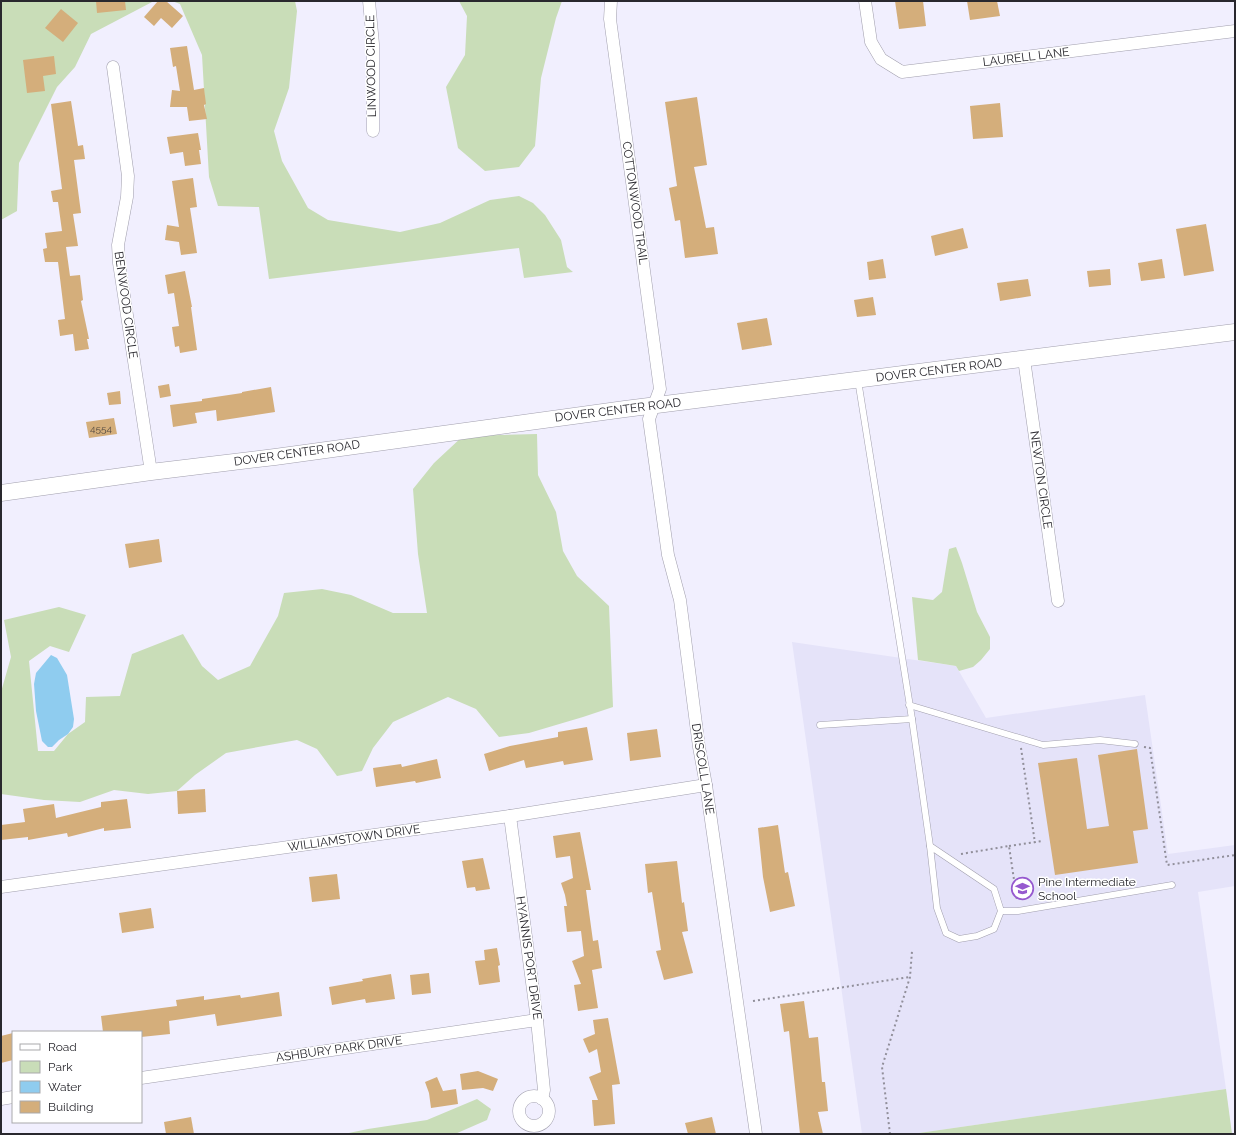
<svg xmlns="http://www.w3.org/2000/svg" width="1236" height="1135" font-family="Raleway,sans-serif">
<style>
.built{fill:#e5e3f9}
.green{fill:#c9ddb8}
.water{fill:#8fccef}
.building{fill:#d4ae7b}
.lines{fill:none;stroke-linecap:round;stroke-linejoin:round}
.service-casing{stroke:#a19fad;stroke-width:7}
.minor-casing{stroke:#a19fad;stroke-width:13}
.tertiary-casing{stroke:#a19fad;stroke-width:17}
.path{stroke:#918f9a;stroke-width:2;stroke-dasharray:2 3;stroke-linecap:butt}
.service{stroke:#fff;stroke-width:6}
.minor{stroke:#fff;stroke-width:12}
.tertiary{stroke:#fff;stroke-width:16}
.labels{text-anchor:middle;stroke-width:3;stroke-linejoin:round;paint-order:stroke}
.number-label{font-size:10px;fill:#544a41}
.street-label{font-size:12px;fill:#29282e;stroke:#fff}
.poi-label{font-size:12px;fill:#29282e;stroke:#fff;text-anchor:start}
</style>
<rect width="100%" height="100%" fill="#f1effe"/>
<!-- built -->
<polygon class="built" points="792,642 956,666 986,718 1145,695 1168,854 1235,845 1235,886 1198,892 1226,1089 912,1134 862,1134"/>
<!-- green -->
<g class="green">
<polygon points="1,1 154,1 91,34 75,67 57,87 19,163 17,211 1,220"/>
<polygon points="172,1 295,1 297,11 289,88 274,131 282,161 308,208 328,220 400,232 440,223 490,200 519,196 533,203 545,215 561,240 567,267 573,272 524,278 519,248 269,279 259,207 218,206 209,177 202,55 180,4"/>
<polygon points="459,1 562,1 556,18 541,78 535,146 519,167 485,171 458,148 446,87 465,55 467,16"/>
<polygon points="537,434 538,475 556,512 563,551 577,576 609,606 613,707 583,717 529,733 499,737 476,709 448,697 393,722 373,748 362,771 337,776 317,749 297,740 226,753 195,775 177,791 148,794 114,790 80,802 44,800 1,794 1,692 11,657 4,620 59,607 86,615 69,652 50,646 29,661 38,751 54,751 68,734 85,722 86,697 120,696 132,654 183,634 202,666 218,680 250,666 278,616 284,593 322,589 351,595 393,613 427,613 418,554 413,489 434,463 463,436"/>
<polygon points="956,547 962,563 977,612 990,637 990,649 981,660 973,667 959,671 956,666 918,660 912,597 933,600 942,592 949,549"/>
<polygon points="1226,1089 1232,1134 912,1134"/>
<polygon points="477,1099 491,1109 487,1120 455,1134 344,1134 368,1129 427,1120"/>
</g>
<!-- water -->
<polygon class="water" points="51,655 57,658 67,675 74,719 73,727 68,734 59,740 52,747 48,747 42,741 36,711 34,684 36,673"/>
<!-- building -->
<g class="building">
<polygon points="96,1 125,1 126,10 97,13"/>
<polygon points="158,1 166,1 183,16 172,28 161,18 154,26 144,17"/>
<polygon points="895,1 923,1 926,26 899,29"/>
<polygon points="967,1 997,1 1000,16 970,20"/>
<polygon points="61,9 78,23 63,42 45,28"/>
<polygon points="187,46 194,90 204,88 206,104 204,105 207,119 189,121 187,107 170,107 172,90 180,91 176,66 173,67 170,48"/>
<polygon points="54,56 56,74 43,76 45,91 27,93 23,60"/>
<polygon points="697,97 707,165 694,167 706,228 714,227 718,254 685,258 680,220 675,221 669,188 677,186 665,102"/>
<polygon points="71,101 78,146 83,145 85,159 74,160 81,213 73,214 78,246 66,247 70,276 80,275 83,300 81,301 89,339 87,339 89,349 75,351 73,334 60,336 58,320 65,319 58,262 45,262 43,249 47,248 45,233 62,231 58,202 53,202 51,191 62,189 51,104"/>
<polygon points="1000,103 1003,137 973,139 970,106"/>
<polygon points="198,133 201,150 199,150 201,164 185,166 183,152 170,154 167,137"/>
<polygon points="193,178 197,207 190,208 197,253 181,255 179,242 165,240 167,225 179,227 172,181"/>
<polygon points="1206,224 1214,271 1184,276 1176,229"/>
<polygon points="963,228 968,248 935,256 931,236"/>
<polygon points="883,259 886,278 869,280 867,262"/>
<polygon points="1162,259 1165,278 1141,281 1138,263"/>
<polygon points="1110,269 1111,285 1089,287 1087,271"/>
<polygon points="185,271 192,307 191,307 197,350 180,353 179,346 175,347 172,327 179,326 174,293 168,294 165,275"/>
<polygon points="1028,279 1031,296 1000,301 997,283"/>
<polygon points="873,297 876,315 857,317 854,300"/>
<polygon points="767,318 772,345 742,350 737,323"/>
<polygon points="169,384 171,396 160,398 158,386"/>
<polygon points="271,387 275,412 217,421 216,410 195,413 197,423 173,427 170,405 202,401 202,399 242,393 242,392"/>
<polygon points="120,391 121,404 109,405 107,393"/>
<polygon points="114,418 117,434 89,438 86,422"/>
<polygon points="159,539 162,562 129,568 125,544"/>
<polygon points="587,727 593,760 564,765 563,761 526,768 524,760 489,771 484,754 510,746 558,737 558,732"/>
<polygon points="657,729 661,757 630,761 627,733"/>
<polygon points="1137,749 1148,829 1133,831 1138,863 1055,875 1038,763 1077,758 1087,829 1109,826 1098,755"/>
<polygon points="437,759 441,778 416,783 415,781 376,787 373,768 401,764 402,767"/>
<polygon points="205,789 206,812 178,814 177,791"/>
<polygon points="127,799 131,828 104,831 104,828 68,837 67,833 28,840 28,837 1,840 1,825 25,822 23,809 54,804 56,818 101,807 101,802"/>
<polygon points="778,825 785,873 788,872 795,906 770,912 763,877 758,828"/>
<polygon points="580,832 591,890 586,890 593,941 598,940 602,968 592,970 598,1008 578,1011 574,985 581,984 572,961 584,956 581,931 567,932 564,906 567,906 565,895 561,883 573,878 570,856 556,858 553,836"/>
<polygon points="483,858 490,889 476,891 475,887 467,888 462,861"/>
<polygon points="677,861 682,903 684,902 688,931 682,932 693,973 664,980 656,951 661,950 652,892 648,893 645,864"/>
<polygon points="337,874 340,899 312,902 309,877"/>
<polygon points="151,908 154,928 122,933 119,913"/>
<polygon points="497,948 500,965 498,966 500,982 479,985 475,961 485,960 484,950"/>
<polygon points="429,973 431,993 412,995 410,975"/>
<polygon points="391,974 395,999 366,1003 365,999 332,1005 329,987 363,981 362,979"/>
<polygon points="279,992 282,1016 217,1026 215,1014 169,1021 170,1034 141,1037 141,1032 103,1032 101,1016 177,1006 176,1000 204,996 204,1000 240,995 241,998"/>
<polygon points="804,1001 809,1038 818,1037 822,1082 825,1082 828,1111 818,1112 823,1134 800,1134 789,1031 784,1032 780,1004"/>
<polygon points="608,1018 620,1084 612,1085 615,1124 594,1126 592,1100 598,1100 589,1077 601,1072 597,1049 589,1053 583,1039 595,1034 593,1020"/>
<polygon points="13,1033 13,1060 1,1063 1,1036"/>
<polygon points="478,1071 498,1079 493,1091 483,1088 462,1090 460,1074"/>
<polygon points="437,1077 443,1091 456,1089 458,1104 431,1108 429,1093 425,1082"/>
<polygon points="191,1117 194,1134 166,1134 164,1122"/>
<polygon points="712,1117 716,1134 688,1134 685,1123"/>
</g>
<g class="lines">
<defs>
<g id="service">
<polyline points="858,380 912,719 930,846"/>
<polyline points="909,705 1043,745 1100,740 1135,744"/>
<polyline points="820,725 912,719"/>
<polygon points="930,846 994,889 1001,911 994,929 977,936 959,939 946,933 937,908"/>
<polyline points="1001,911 1018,911 1172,885"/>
</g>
<g id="minor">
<polyline points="369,1 373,44 373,131"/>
<polyline points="611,1 610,19 660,389 649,419 668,555 680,600 699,747 706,785 756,1134"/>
<polyline points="865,1 871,42 881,59 902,72 1235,31"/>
<polyline points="113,67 128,176 127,197 118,245 119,263 151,472"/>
<polyline points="1024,359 1058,601"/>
<polyline points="510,816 537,1020 544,1090 542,1099"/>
<polyline points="1,887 510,816 706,785"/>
<polyline points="141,1078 537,1020"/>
<circle cx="534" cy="1111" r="15"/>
<polyline points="1,1099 13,1097"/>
</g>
<polyline id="tertiary" points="1,493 151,472 275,457 625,409 1235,332"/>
</defs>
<!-- service casing -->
<use href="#service" class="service-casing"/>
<!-- minor casing -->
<use href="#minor" class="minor-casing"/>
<!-- tertiary casing -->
<use href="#tertiary" class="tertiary-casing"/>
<!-- path -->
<g class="path">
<polyline points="1144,747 1150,748 1167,865 1235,855"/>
<polyline points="1021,748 1035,843"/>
<polyline points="1009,846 1042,841"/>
<polyline points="961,854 1009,846 1017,900"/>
<polyline points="753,1001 910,977"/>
<polyline points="890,1134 882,1067 910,977 912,951"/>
</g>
<!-- service -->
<use href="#service" class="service"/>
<!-- minor -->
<use href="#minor" class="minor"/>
<!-- tertiary -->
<use href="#tertiary" class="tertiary"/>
</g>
<!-- icons -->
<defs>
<symbol id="school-ring" viewBox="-11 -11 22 22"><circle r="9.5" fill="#fff" stroke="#9659cf" stroke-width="1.5"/><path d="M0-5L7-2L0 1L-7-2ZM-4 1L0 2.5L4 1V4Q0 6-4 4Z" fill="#9659cf"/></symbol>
</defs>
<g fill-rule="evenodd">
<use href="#school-ring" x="1010" y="876" width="25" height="25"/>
</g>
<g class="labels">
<!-- number labels -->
<g class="number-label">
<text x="101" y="432">4554</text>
</g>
<!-- street labels -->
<g class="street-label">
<text transform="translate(1026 57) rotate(-7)" y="4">LAURELL LANE</text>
<text transform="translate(371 66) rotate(-91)" y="4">LINWOOD CIRCLE</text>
<text transform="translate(635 203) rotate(82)" y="4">COTTONWOOD TRAIL</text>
<text transform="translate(126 305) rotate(82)" y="4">BENWOOD CIRCLE</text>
<text transform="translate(939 370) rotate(-7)" y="4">DOVER CENTER ROAD</text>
<text transform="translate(618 410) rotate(-7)" y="4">DOVER CENTER ROAD</text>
<text transform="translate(297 453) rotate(-8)" y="4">DOVER CENTER ROAD</text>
<text transform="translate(1041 480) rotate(82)" y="4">NEWTON CIRCLE</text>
<text transform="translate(703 769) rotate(81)" y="4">DRISCOLL LANE</text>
<text transform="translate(354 838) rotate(-8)" y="4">WILLIAMSTOWN DRIVE</text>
<text transform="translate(529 958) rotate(82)" y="4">HYANNIS PORT DRIVE</text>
<text transform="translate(339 1049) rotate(-8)" y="4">ASHBURY PARK DRIVE</text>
</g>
<!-- poi labels -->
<g class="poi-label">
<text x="1038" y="886">Pine Intermediate<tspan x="1038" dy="14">School</tspan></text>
</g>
</g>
<!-- border -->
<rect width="1236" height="1135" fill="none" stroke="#29282e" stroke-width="4"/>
<!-- legend -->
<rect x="12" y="1031" width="130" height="92" fill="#ffffff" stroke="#a9a9ab"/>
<rect x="20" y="1044" width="20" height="6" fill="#ffffff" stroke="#a9a9ab"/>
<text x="48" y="1051" font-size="12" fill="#29282e">Road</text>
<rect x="20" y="1061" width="20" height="12" fill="#c9ddb8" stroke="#a9a9ab"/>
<text x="48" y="1071" font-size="12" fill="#29282e">Park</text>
<rect x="20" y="1081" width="20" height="12" fill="#8fccef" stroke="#a9a9ab"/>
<text x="48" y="1091" font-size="12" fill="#29282e">Water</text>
<rect x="20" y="1101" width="20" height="12" fill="#d4ae7b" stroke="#a9a9ab"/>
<text x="48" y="1111" font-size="12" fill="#29282e">Building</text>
</svg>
